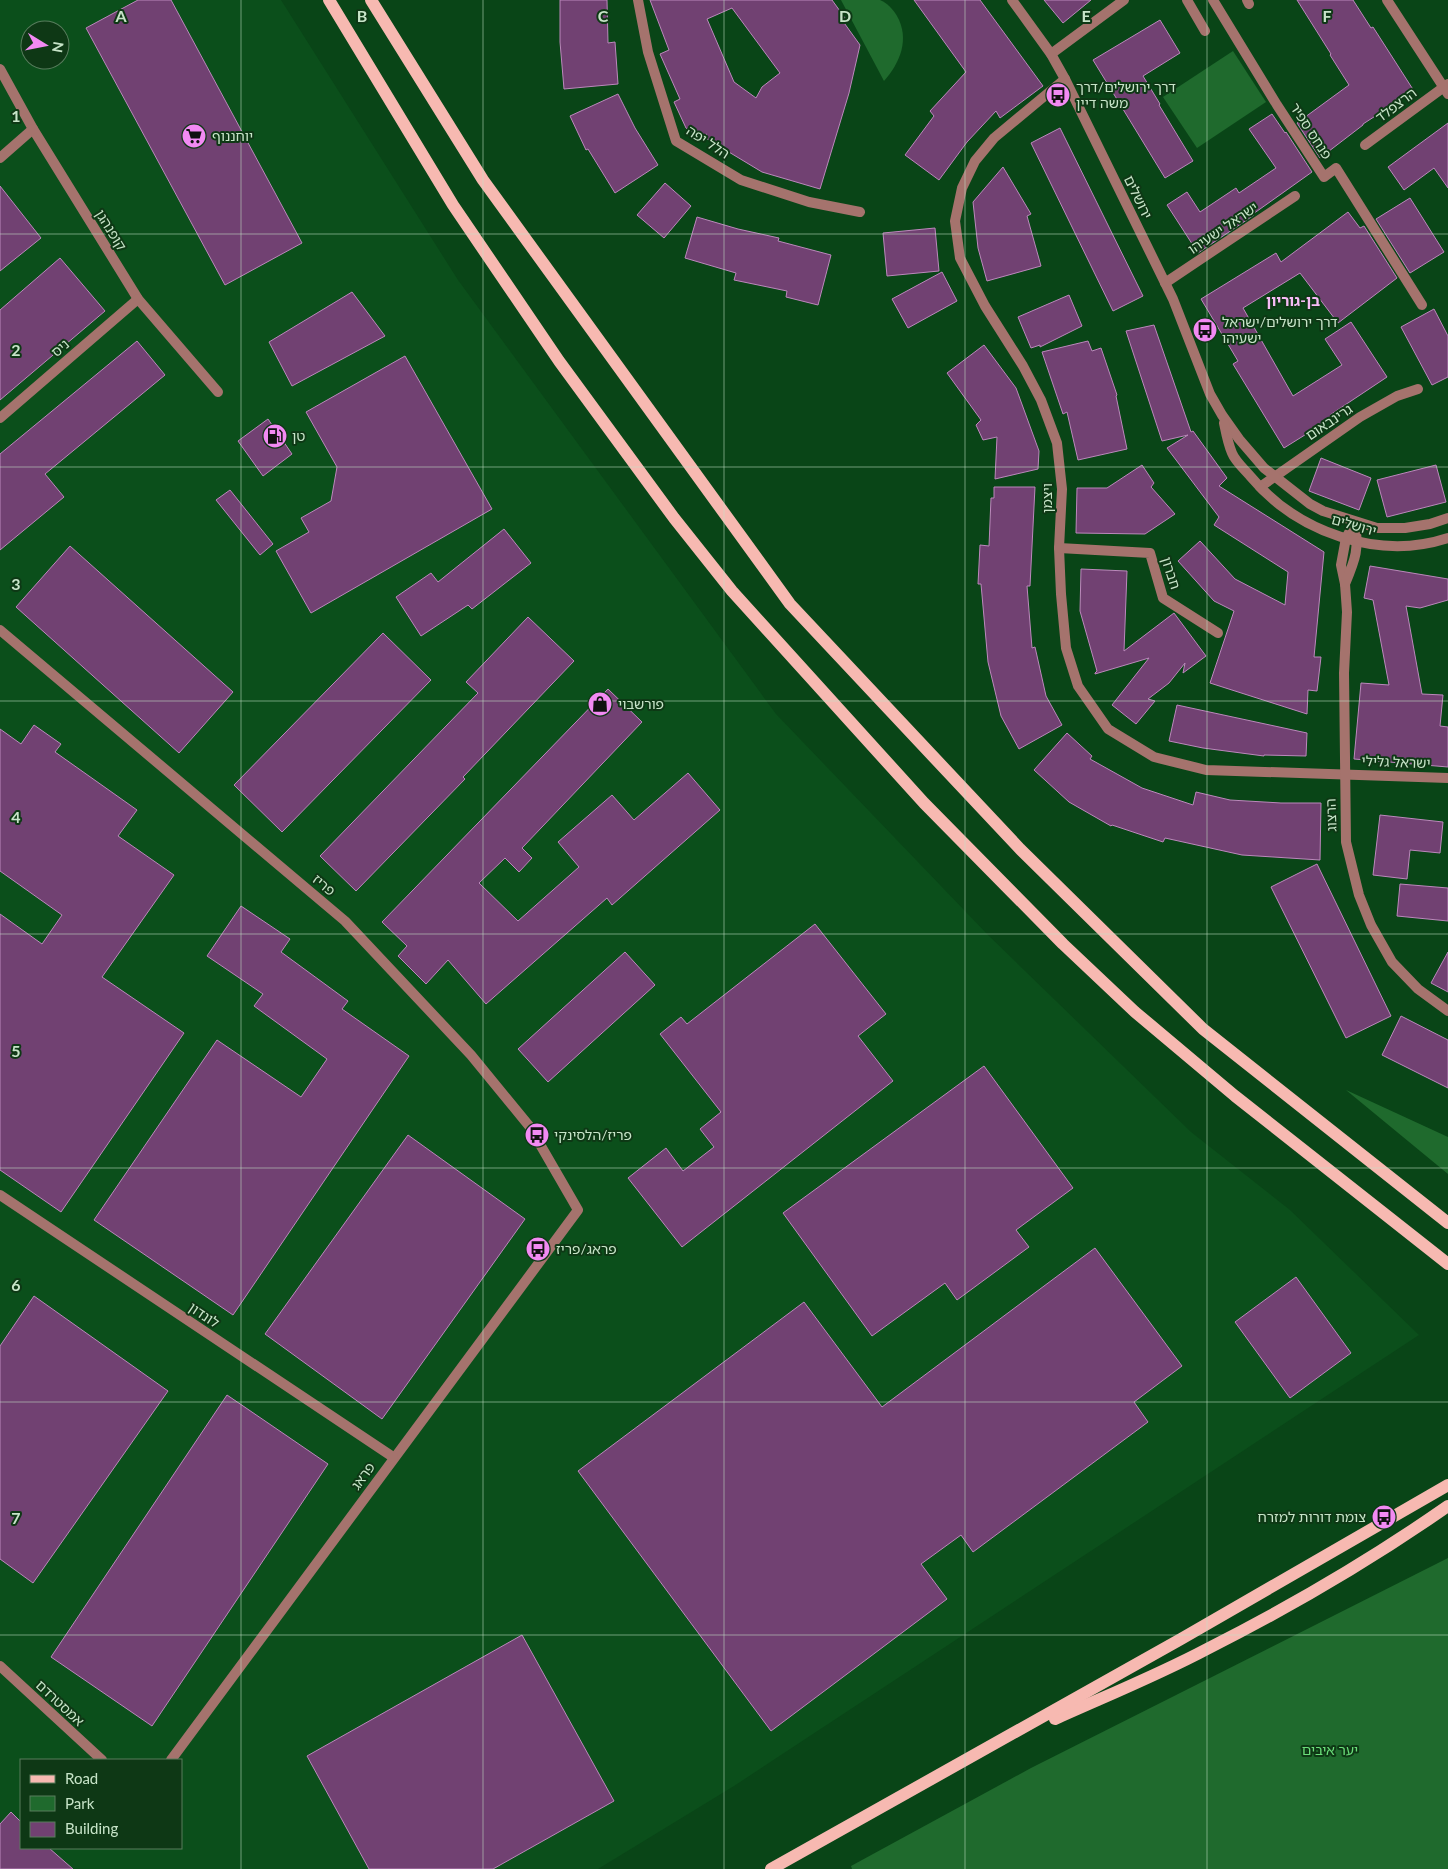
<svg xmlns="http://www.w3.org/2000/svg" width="1448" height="1869" font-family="Lato,'Noto Sans Hebrew',sans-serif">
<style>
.built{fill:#0b4f1b;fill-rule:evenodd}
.green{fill:#1f6a2d}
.building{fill:#714172;stroke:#bc88bc;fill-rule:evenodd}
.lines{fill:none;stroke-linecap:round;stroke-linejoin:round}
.pedestrian{stroke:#a5736d;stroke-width:10}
.minor{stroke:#a5736d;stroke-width:10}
.tertiary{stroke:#a5736d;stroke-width:10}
.primary{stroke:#f7b9b1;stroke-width:12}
.grid{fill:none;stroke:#c7e4c8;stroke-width:1;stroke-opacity:0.55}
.labels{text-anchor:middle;stroke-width:4;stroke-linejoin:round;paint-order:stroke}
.poi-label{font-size:14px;fill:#c7e4c8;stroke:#0e3815;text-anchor:start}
.street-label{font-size:14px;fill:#c7e4c8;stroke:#0e3815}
.park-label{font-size:14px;fill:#6bde7a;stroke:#0e3815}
.neighbourhood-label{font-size:15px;font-weight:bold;fill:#f6bcf6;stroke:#0e3815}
.grid-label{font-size:16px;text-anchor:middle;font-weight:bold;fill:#c7e4c8;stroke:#0e3815;stroke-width:4;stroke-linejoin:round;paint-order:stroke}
</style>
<rect width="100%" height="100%" fill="#094517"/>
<!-- built -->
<path class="built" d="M0,0H281L458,280L776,714L988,935L1191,1132L1290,1210L1419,1335L734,1786L598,1869H0ZM30,30H60V60H30ZM21,1760H181V1848H21Z"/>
<!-- green -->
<g class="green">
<path d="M841,0H880C887,3 893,9 897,16C910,39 900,63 884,81Z"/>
<polygon points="1233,51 1266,102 1197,148 1163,97"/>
<polygon points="1346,1090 1448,1137 1448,1174"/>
<polygon points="1448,1558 1448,1869 852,1869 851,1866 1031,1768"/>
</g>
<!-- building -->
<g class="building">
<polygon points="138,0 171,0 302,243 225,285 86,28"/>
<polygon points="560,0 607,0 608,43 615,42 618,84 564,89 560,42"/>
<path d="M650,0H832L845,18L842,20L860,45L849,93L820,189L762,172L704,137L707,134L700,138L686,128L674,102L680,99L660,54L669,50ZM732,8L780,73L762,87L756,98L734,82L707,19Z"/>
<polygon points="914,0 980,0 1043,86 1000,118 996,111 967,142 939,180 905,155 934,116 930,111 966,72"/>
<polygon points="1044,0 1091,0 1063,23"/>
<polygon points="1297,0 1353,0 1371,28 1373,27 1414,91 1363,124 1363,125 1320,158 1297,123 1349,85 1330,55 1331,54"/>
<polygon points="1160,20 1180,53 1143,76 1160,104 1159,105 1193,161 1165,178 1093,60"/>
<polygon points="618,94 635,128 658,165 615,193 588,149 586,150 570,116"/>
<polygon points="1272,114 1285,133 1286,132 1312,172 1253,214 1254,215 1198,253 1167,205 1187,192 1200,212 1236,188 1239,193 1276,168 1249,129"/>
<polygon points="1448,123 1448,188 1434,168 1404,190 1388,167"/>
<polygon points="1060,128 1143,296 1113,311 1031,143"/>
<polygon points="1003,167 1031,214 1027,216 1041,266 987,281 978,248 973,202"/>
<polygon points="665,183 691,206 664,238 637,215"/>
<polygon points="0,186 41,238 0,271"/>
<polygon points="1410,198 1444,252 1410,273 1376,219"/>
<polygon points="1348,212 1360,228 1364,226 1397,278 1338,323 1300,273 1243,308 1293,396 1342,365 1325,339 1351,322 1387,377 1330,415 1332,418 1284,448 1233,364 1238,361 1201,299 1276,253 1281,262"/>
<polygon points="697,217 738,229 779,238 778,241 831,255 818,305 786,297 787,291 734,280 736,273 685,258"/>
<polygon points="935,228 939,271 887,276 883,233"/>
<polygon points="60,258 105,311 0,400 0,310"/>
<polygon points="942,272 957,301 908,328 892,299"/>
<polygon points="352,292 385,336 292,386 269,342"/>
<polygon points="1069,295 1082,326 1040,347 1040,345 1031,348 1018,317"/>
<polygon points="1434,309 1448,336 1448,377 1432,385 1401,327"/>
<polygon points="1154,325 1191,432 1193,431 1227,478 1219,486 1324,552 1314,657 1321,657 1317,691 1308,690 1307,714 1210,683 1234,611 1214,601 1178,561 1200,541 1235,579 1285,605 1288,572 1214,525 1219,517 1167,448 1188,435 1162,441 1126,331"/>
<polygon points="137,341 165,375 45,474 64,497 0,550 0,454"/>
<polygon points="1088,341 1092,351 1101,348 1117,395 1116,396 1127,449 1078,460 1067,412 1063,414 1042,352"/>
<polygon points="984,345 1016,388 1039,451 1038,469 995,479 997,437 983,440 976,425 981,420 947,373"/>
<polygon points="405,356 492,509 311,613 276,551 309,532 301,518 331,501 337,467 306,412"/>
<polygon points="268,419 292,454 263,476 238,441"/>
<polygon points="1321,458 1371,478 1359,510 1309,491"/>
<polygon points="1142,465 1154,483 1151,487 1175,514 1145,534 1076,533 1077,488 1107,488"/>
<polygon points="1436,465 1446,502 1387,517 1377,480"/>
<polygon points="994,487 1035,487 1030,586 1027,586 1032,648 1035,647 1046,696 1062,725 1019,749 1001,716 988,662 981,584 978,584 980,545 989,546 991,498 994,498"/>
<polygon points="230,490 273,544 260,555 216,500"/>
<polygon points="504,529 531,563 472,609 468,605 421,636 396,597 431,573 438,582"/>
<polygon points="70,546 233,692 179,753 16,607"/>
<polygon points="1370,566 1448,579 1448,600 1420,608 1406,606 1422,694 1443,695 1440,726 1448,727 1448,767 1354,759 1361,683 1389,685 1373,600 1364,598"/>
<polygon points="1081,569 1127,571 1124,651 1174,613 1206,656 1183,673 1185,663 1169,683 1148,699 1155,701 1136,724 1112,705 1149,658 1095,674 1095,673 1097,671 1080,611"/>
<polygon points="528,617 574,661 463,777 465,779 356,891 320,856 478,693 466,682"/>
<polygon points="383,633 431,680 282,832 234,785"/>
<polygon points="608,689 642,722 522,848 532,858 519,872 505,858 479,883 518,921 579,867 558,842 612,795 634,820 688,773 720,810 612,905 607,898 486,1004 448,960 426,984 398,956 407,946 382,922"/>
<polygon points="1177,705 1307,733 1306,756 1264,755 1264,756 1203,748 1169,741"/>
<polygon points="34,725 61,744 55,752 137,810 118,836 174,875 102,977 184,1033 61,1212 0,1170 0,914 42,944 62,915 0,871 0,729 21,744"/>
<polygon points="1067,733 1092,756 1090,759 1142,788 1193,805 1196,792 1230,800 1281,803 1321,803 1320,860 1242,855 1165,838 1163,842 1112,825 1111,826 1069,802 1034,770"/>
<polygon points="1380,815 1443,822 1440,853 1410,850 1407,879 1373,875"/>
<polygon points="1317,864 1391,1016 1346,1038 1271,887"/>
<polygon points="1400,884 1448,888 1448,921 1397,916"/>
<polygon points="241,906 290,939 281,952 348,1001 342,1009 409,1056 233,1315 94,1220 217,1040 301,1097 327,1059 254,1006 263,994 207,956"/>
<polygon points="815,924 886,1014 858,1036 893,1081 682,1247 628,1178 666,1148 683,1171 714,1147 700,1129 721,1112 660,1034 681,1017 687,1024"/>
<polygon points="625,952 655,985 548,1082 518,1049"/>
<polygon points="1448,952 1448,992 1431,983"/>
<polygon points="1401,1016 1448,1040 1448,1088 1382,1055"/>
<polygon points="984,1066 1073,1188 1016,1230 1029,1247 957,1300 945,1283 872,1336 783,1213"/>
<polygon points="408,1135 525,1219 382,1419 265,1334"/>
<polygon points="1095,1248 1182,1366 1134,1402 1148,1422 973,1552 961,1535 921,1564 947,1599 771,1731 578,1471 804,1302 882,1407"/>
<polygon points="1296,1277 1351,1353 1290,1398 1235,1322"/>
<polygon points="34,1296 168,1391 33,1583 0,1559 0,1346"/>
<polygon points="227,1395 328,1464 152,1726 51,1657"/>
<polygon points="522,1635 614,1801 493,1869 369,1869 307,1756"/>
<polygon points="11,1812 21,1822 21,1848 49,1848 73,1869 0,1869 0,1824"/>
</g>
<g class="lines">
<!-- pedestrian -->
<polyline class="pedestrian" points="1213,0 1277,105 1324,177 1336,168 1422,305"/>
<!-- minor -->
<g class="minor">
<polyline points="638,0 648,52 676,141 741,180 809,202 860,212"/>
<polyline points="1187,0 1205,31"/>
<polyline points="1247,0 1249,4"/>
<polyline points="1051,54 1124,0"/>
<polyline points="0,69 33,129 138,299 218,392"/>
<polyline points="1065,79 994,138 975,161 962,188 955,221 960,258 985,306 1023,366 1041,400 1057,443 1062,489 1059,548 1061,594 1066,648 1078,686 1108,729 1154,757 1206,770 1448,778"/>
<polyline points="1365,145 1448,84"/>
<polyline points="0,158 33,129"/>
<polyline points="1165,283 1295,196"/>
<polyline points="0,418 138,299"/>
<polyline points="1260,487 1360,417 1397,396 1418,389"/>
<polyline points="1355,522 1346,538 1341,565 1345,584 1347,612 1344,673 1346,842 1359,895 1371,925 1392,962 1418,989 1448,1011"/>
<polyline points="1059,548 1150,553 1163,598 1218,633"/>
<path d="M1345,584C1356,558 1359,549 1355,522"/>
<polyline points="0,630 345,921 471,1055 530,1127 578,1210 171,1760"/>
<polyline points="0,1195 393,1457"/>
<polyline points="0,1666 102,1760"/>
</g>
<!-- tertiary -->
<g class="tertiary">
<polyline points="1012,0 1051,54 1065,79 1173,299 1210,394 1222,415 1239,439 1264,468 1310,504 1323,511 1377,528 1405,528 1430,524 1448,518"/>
<polyline points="1387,0 1448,94"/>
<path d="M1224,423C1226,433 1228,444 1232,453C1235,461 1245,470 1251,477C1297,532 1378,561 1448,538"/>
</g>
<!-- primary -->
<g class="primary">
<polyline points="329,0 453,205 559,361 674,518 732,591 924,803 1063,944 1135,1012 1235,1096 1448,1264"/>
<polyline points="371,0 483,180 790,604 1020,849 1203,1029 1448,1223"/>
<path d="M1055,1719C1106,1696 1158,1675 1207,1649C1290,1607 1372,1559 1448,1506"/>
<polyline points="771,1869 1181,1639 1448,1485"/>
</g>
</g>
<!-- grid -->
<path class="grid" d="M241,0V1869M483,0V1869M724,0V1869M965,0V1869M1207,0V1869M0,234H1448M0,467H1448M0,701H1448M0,934H1448M0,1168H1448M0,1402H1448M0,1635H1448"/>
<!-- icons -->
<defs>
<symbol id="bus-disc" viewBox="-11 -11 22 22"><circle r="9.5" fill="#f28af3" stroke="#0e3815"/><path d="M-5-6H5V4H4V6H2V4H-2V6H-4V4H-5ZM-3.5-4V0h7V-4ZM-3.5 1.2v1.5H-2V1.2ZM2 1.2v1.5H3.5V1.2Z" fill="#111"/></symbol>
<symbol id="supermarket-disc" viewBox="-11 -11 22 22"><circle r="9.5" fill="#f28af3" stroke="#0e3815"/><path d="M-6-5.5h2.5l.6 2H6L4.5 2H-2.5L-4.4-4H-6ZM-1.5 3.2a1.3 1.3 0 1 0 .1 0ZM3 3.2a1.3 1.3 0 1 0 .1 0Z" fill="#111"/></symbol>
<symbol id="fuel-disc" viewBox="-11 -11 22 22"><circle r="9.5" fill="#f28af3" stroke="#0e3815"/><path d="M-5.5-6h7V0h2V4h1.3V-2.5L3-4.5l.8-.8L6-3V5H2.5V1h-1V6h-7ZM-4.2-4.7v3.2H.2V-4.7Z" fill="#111"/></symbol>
<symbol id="shop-disc" viewBox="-11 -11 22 22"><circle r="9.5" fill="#f28af3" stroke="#0e3815"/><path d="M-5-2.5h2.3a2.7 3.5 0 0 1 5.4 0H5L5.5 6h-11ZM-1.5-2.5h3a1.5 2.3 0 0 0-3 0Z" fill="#111"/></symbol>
</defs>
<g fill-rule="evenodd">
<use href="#bus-disc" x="1044" y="81" width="28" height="28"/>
<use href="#supermarket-disc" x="180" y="122" width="28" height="28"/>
<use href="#bus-disc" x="1191" y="316" width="28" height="28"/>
<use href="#fuel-disc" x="261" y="422" width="28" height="28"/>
<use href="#shop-disc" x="586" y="690" width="28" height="28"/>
<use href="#bus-disc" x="523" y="1121" width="28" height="28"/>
<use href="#bus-disc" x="524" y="1235" width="28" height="28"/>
<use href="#bus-disc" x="1370" y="1503" width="28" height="28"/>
</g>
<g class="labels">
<!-- poi labels -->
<g class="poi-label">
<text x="1076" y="92">דרך ירושלים/דרך<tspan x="1076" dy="16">משה דיין</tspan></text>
<text x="212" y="141">יוחננוף</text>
<text x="1222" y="327">דרך ירושלים/ישראל<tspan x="1222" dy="16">ישעיהו</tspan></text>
<text x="292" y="441">טן</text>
<text x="618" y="709">פורשבוי</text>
<text x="554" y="1140">פריז/הלסינקי</text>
<text x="556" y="1254">פראג/פריז</text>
<text x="1366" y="1522" text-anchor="end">צומת דורות למזרח</text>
</g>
<!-- street labels -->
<g class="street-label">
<text transform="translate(1396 105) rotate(-37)" y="5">הרצפלד</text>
<text transform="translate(1311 131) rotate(57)" y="5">פנחס ספיר</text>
<text transform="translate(708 142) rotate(33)" y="5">הלל יפה</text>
<text transform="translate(1138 197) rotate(64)" y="5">ירושלים</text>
<text transform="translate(1223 228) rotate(-34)" y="5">ישראל ישעיהו</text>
<text transform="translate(111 230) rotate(58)" y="5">קופנהגן</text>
<text transform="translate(60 348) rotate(-41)" y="5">ניס</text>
<text transform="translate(1329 422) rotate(-34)" y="5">גרינבאום</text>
<text transform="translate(1047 498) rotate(-90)" y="5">ויצמן</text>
<text transform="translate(1354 525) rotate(16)" y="5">ירושלים</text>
<text transform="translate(1171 573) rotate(72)" y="5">חברון</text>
<text transform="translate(1396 762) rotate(2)" y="5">ישראל גלילי</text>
<text transform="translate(1331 815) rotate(-92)" y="5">הרצוג</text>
<text transform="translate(324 885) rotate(40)" y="5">פריז</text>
<text transform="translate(204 1315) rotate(34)" y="5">לונדון</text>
<text transform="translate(363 1476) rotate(-54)" y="5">פראג</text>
<text transform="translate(60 1703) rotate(43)" y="5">אמסטרדם</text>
</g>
<!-- park labels -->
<g class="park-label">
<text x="1330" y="1755">יער איבים</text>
</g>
<!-- neighbourhood labels -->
<g class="neighbourhood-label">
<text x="1293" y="306">בן-גוריון</text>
</g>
</g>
<g class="grid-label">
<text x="121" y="22">A</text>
<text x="362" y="22">B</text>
<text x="603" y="22">C</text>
<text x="845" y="22">D</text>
<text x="1086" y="22">E</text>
<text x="1327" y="22">F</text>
<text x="16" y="122">1</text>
<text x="16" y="356">2</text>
<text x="16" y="590">3</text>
<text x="16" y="823">4</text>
<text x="16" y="1057">5</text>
<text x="16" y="1291">6</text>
<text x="16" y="1524">7</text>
</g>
<!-- legend -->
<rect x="20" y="1759" width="162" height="90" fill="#0e3815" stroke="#587d5d"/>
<rect x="30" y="1775" width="25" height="8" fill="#f7b9b1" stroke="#587d5d"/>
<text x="65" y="1784" font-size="15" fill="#c7e4c8">Road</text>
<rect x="30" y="1796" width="25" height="15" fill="#1f6a2d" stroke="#587d5d"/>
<text x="65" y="1809" font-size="15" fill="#c7e4c8">Park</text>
<rect x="30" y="1822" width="25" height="15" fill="#714172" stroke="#587d5d"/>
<text x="65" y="1834" font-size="15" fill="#c7e4c8">Building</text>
<!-- north arrow -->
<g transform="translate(45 45) rotate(100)"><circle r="24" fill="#0e3815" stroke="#587d5d"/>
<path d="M0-4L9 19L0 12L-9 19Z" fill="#f28af3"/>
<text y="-8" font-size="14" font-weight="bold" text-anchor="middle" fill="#c7e4c8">N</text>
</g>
</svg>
